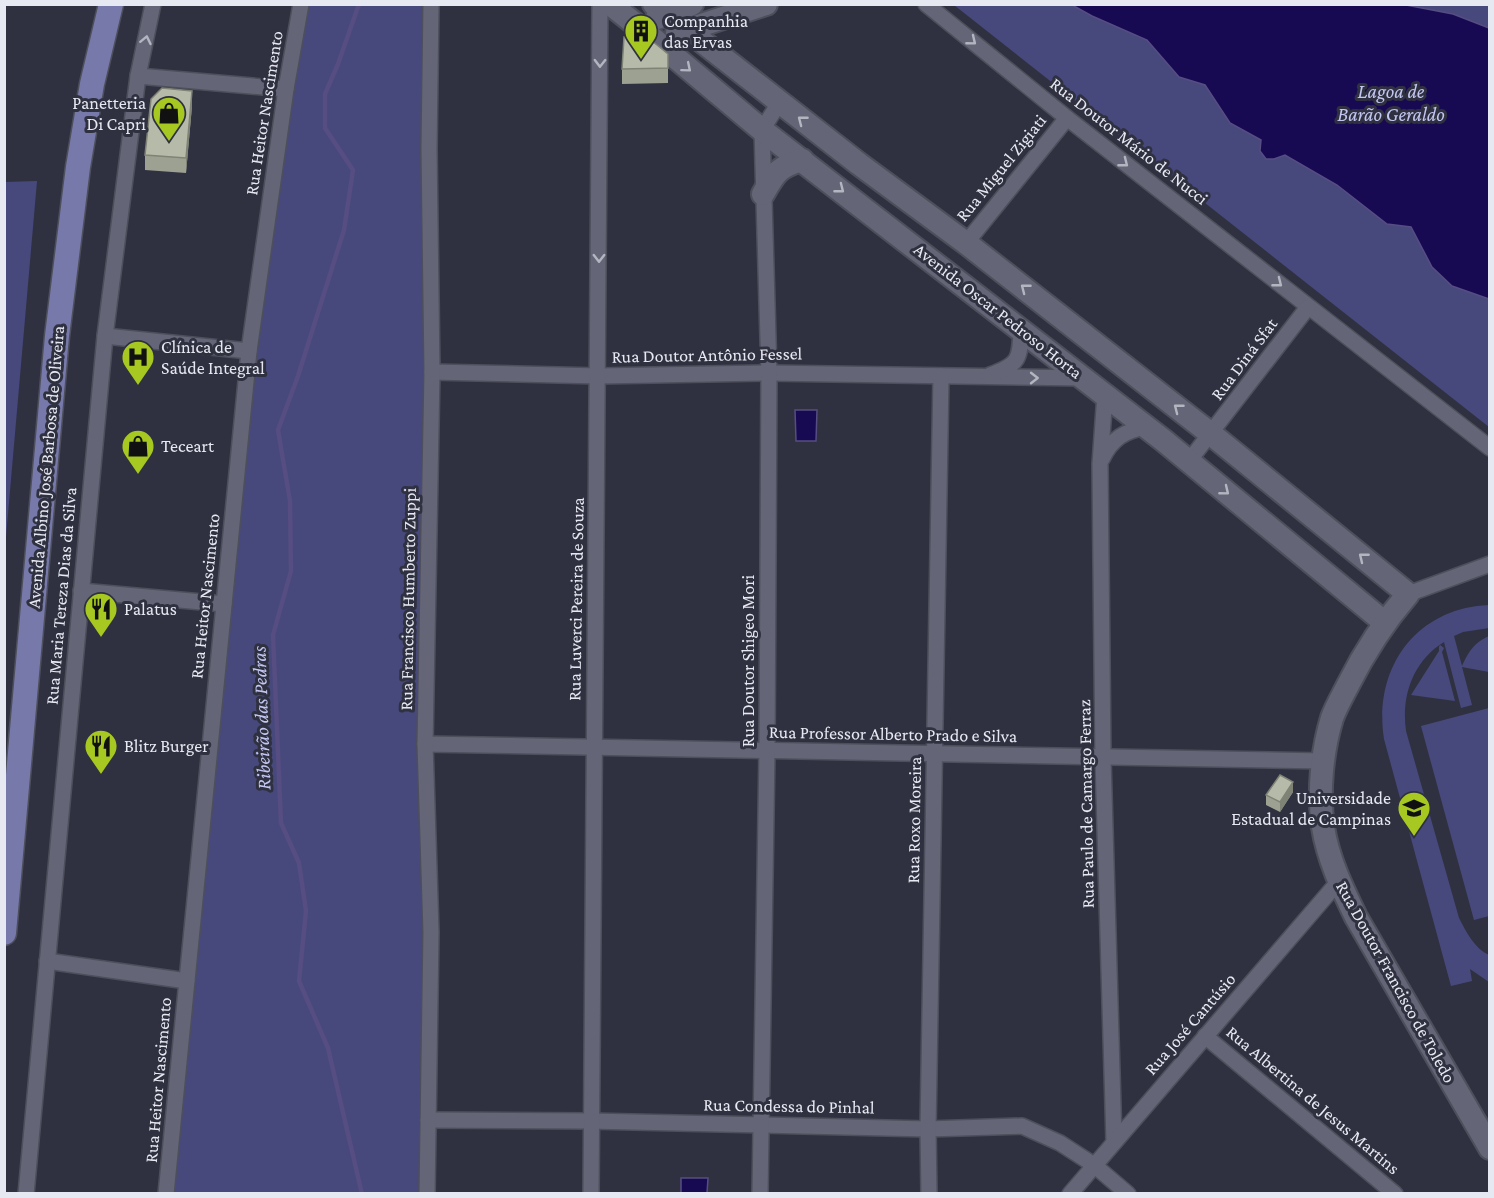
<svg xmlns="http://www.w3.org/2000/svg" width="1494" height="1198" font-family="'Crimson Pro',serif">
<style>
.green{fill:#47497d}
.water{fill:#180a52;stroke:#564d82;stroke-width:1.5}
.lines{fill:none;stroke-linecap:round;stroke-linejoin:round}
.stream{stroke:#564d82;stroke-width:4.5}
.street-casing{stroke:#4e4f5c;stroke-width:18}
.secondary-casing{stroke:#4e4f5c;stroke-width:26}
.primary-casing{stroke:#4e4f5c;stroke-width:27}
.street{stroke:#646677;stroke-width:15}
.secondary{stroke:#646677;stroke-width:22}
.primary{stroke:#7679a9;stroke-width:24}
.wall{fill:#9da191}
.shaded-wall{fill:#7f8376}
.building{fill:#b6bba9;stroke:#7f8376;stroke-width:1.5}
.oneway{stroke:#b3b5c1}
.labels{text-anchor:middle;stroke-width:6;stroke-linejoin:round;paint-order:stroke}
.poi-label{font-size:18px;fill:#e7e9f2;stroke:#303140;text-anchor:start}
.street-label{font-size:18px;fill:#e7e9f2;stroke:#303140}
.water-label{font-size:20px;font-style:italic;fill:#c2c6f0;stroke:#303140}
</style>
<rect width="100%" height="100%" fill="#303140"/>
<!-- green -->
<g class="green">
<polygon points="306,5 423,5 429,149 427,1193 166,1194 249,351"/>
<polygon points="954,5 1489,5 1489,427"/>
<polygon points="37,181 5,548 5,182"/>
<path d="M1489,605V628L1463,632L1454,636L1462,666C1469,651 1474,643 1489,636V672L1462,667L1472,705L1461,708L1444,642C1413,661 1401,696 1406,731L1459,918C1466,932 1475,949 1489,955V982L1470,969L1472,981L1451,986L1384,739C1373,668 1416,608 1489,605Z"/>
<polygon points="1440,645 1444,648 1442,652 1455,701 1411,695 1439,651 1439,647"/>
<polygon points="1489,708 1489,916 1474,920 1421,726"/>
</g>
<!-- water -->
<g class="water">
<polygon points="1072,5 1406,5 1453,14 1489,28 1489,299 1452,286 1432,267 1411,227 1387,224 1337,185 1285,155 1274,159 1266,159 1260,151 1261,140 1230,123 1205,85 1179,77 1147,40 1092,16"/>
<polygon points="795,410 817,410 816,441 796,441"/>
<polygon points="681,1178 708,1178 707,1193 681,1193"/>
</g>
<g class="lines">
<!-- stream -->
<polyline class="stream" points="359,4 338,64 325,94 325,128 353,170 344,230 298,376 278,430 290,501 291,571 273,635 281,823 299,863 306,911 299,981 328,1048 362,1194"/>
<defs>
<g id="street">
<polyline points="926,4 1067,118 1490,448"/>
<polyline points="138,76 286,89"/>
<polyline points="966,243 1067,118"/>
<polyline points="105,336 249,351"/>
<polyline points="432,372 599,376 769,373 1083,378"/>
<path d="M990,375C1020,364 1020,359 1021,328"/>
<polyline points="1105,394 1100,464 1103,759 1114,1142"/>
<path d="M1102,459C1112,438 1125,431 1146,427"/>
<polyline points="1189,461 1308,307"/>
<polyline points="81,591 224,604"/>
<polyline points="1408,594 1490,564"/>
<path d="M425,744C725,747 1024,758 1324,761"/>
<polyline points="47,961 187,981"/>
<polyline points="1205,1036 1395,1194"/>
<polyline points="428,1120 590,1121 928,1129 1022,1126 1060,1143 1094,1165 1128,1194"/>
<polyline points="26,1194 105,336 138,76 153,4"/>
<polyline points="166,1194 249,351 286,89 301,4"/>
<polyline points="427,1194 431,932 425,744 432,372 429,149 431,4"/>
<polyline points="591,1194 600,4"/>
<polyline points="760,1194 767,750 769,373 762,130 779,103"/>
<polyline points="929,1194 928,1129 941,376"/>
<polyline points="1070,1194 1339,881"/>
</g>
<g id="secondary">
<polyline points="610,4 639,27 762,130 1163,440 1384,622"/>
<path d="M654,4L859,164L966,243L1211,434L1408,594C1384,622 1365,651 1348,685C1343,695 1336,707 1332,718C1322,751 1318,793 1323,827C1328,859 1342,888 1356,917L1490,1148"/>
<polyline points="657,18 692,4"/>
<polyline points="677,33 766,4"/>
<path d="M763,194C775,173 778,167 802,160"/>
</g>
<polyline id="primary" points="4,933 57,336 78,167 92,84 111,4"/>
</defs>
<!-- street casing -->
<use href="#street" class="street-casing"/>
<!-- secondary casing -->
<use href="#secondary" class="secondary-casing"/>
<!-- primary casing -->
<use href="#primary" class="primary-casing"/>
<!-- street -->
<use href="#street" class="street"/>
<!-- secondary -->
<use href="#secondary" class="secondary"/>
<!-- primary -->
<use href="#primary" class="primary"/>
</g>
<!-- wall -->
<g class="wall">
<polygon points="668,54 668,83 622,84 622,69"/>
<polygon points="192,106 186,173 145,170 145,155"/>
<polygon points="1293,792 1280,812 1266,805 1266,795"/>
</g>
<!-- shaded-wall -->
<g class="shaded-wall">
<polygon points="192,91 192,106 186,173 186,158"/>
<polygon points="1293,782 1293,792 1280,812 1280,802"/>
</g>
<!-- building -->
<g class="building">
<polygon points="646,36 668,54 668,68 622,69 624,37"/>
<polygon points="162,88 192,91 186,158 145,155 151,99"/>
<polygon points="1280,775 1293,782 1280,802 1266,795"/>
</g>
<!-- one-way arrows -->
<defs><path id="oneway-chevron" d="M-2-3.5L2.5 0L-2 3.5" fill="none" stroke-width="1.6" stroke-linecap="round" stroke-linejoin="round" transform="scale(1.5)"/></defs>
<g class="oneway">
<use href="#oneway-chevron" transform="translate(146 40) rotate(-78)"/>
<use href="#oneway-chevron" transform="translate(972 41) rotate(39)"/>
<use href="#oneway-chevron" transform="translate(600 63) rotate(91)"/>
<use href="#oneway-chevron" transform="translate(687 68) rotate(40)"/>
<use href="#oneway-chevron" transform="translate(802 120) rotate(-142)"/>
<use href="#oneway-chevron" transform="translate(1124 163) rotate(38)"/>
<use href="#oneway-chevron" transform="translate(840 189) rotate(38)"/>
<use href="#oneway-chevron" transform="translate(599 258) rotate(90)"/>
<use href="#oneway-chevron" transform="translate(1278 283) rotate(38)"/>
<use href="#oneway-chevron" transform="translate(1025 288) rotate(-142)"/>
<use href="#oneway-chevron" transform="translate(1034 378)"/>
<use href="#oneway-chevron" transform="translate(1178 408) rotate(-142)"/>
<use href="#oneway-chevron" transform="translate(1225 491) rotate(39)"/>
<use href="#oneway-chevron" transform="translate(1363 557) rotate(-141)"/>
</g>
<!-- icons -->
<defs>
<symbol id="building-pin" viewBox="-11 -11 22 30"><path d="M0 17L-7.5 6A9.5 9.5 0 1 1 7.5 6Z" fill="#a6c820" stroke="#303140"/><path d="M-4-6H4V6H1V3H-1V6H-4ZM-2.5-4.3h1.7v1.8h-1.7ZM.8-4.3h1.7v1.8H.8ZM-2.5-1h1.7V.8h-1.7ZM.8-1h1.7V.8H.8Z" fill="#111"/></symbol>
<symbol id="shop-pin" viewBox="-11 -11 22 30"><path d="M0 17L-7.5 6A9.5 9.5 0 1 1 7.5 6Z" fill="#a6c820" stroke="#303140"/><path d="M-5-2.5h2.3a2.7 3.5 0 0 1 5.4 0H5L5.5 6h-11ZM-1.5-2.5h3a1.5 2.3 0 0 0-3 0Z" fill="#111"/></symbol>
<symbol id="hospital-pin" viewBox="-11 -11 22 30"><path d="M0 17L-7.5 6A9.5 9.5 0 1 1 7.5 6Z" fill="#a6c820" stroke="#303140"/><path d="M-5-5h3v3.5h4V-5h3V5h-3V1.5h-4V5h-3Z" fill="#111"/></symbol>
<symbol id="restaurant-pin" viewBox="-11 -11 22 30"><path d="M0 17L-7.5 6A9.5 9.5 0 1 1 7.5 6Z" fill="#a6c820" stroke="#303140"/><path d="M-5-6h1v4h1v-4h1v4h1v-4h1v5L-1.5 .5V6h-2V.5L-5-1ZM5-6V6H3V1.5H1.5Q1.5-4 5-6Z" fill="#111"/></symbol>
<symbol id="university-pin" viewBox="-11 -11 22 30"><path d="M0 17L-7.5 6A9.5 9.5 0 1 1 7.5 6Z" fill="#a6c820" stroke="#303140"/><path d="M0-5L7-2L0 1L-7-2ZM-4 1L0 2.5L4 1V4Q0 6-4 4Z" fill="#111"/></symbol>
</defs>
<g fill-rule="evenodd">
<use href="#building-pin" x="622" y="12" width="38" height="52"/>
<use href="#shop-pin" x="150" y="94" width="38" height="52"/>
<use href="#hospital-pin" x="119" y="338" width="38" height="52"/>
<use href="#shop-pin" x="119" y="427" width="38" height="52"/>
<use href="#restaurant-pin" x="82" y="590" width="38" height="52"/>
<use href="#restaurant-pin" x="82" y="727" width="38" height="52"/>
<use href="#university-pin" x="1395" y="789" width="38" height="52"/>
</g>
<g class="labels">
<!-- poi labels -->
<g class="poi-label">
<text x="664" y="27">Companhia<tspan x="664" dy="21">das Ervas</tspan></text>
<text x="146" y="109" text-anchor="end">Panetteria<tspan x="146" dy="21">Di Capri</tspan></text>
<text x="161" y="353">Clínica de<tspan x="161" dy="21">Saúde Integral</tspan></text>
<text x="161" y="452">Teceart</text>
<text x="124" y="615">Palatus</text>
<text x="124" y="752">Blitz Burger</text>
<text x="1391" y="804" text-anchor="end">Universidade<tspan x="1391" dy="21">Estadual de Campinas</tspan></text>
</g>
<!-- street labels -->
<g class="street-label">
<text transform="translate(264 113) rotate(-81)" y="6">Rua Heitor Nascimento</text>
<text transform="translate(1129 141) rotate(38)" y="6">Rua Doutor Mário de Nucci</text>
<text transform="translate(1001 168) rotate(-51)" y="6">Rua Miguel Zigiati</text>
<text transform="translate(998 311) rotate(38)" y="6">Avenida Oscar Pedroso Horta</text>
<text transform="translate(707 355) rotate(-1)" y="6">Rua Doutor Antônio Fessel</text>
<text transform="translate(1244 359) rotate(-53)" y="6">Rua Diná Sfat</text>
<text transform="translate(46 467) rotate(-85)" y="6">Avenida Albino José Barbosa de Oliveira</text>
<text transform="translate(61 596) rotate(-85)" y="6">Rua Maria Tereza Dias da Silva</text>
<text transform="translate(205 596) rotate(-84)" y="6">Rua Heitor Nascimento</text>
<text transform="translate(408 599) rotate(-89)" y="6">Rua Francisco Humberto Zuppi</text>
<text transform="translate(576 599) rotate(-89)" y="6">Rua Luverci Pereira de Souza</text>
<text transform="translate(748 661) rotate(-90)" y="6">Rua Doutor Shigeo Mori</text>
<text transform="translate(893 734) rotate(1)" y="6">Rua Professor Alberto Prado e Silva</text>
<text transform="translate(1086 804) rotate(-91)" y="6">Rua Paulo de Camargo Ferraz</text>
<text transform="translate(914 820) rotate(-89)" y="6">Rua Roxo Moreira</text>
<text transform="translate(1396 982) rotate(61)" y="6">Rua Doutor Francisco de Toledo</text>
<text transform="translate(1190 1024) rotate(-49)" y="6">Rua José Cantúsio</text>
<text transform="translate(158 1080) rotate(-85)" y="6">Rua Heitor Nascimento</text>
<text transform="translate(1313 1100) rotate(40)" y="6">Rua Albertina de Jesus Martins</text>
<text transform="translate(789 1106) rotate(1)" y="6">Rua Condessa do Pinhal</text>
</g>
<!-- water labels -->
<g class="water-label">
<text x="1391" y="98">Lagoa de<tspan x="1391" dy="23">Barão Geraldo</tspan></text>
<text transform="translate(261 718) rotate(-92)" y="7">Ribeirão das Pedras</text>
</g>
</g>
<!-- border -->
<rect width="1494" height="1198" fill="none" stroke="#e7e9f2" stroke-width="12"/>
</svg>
